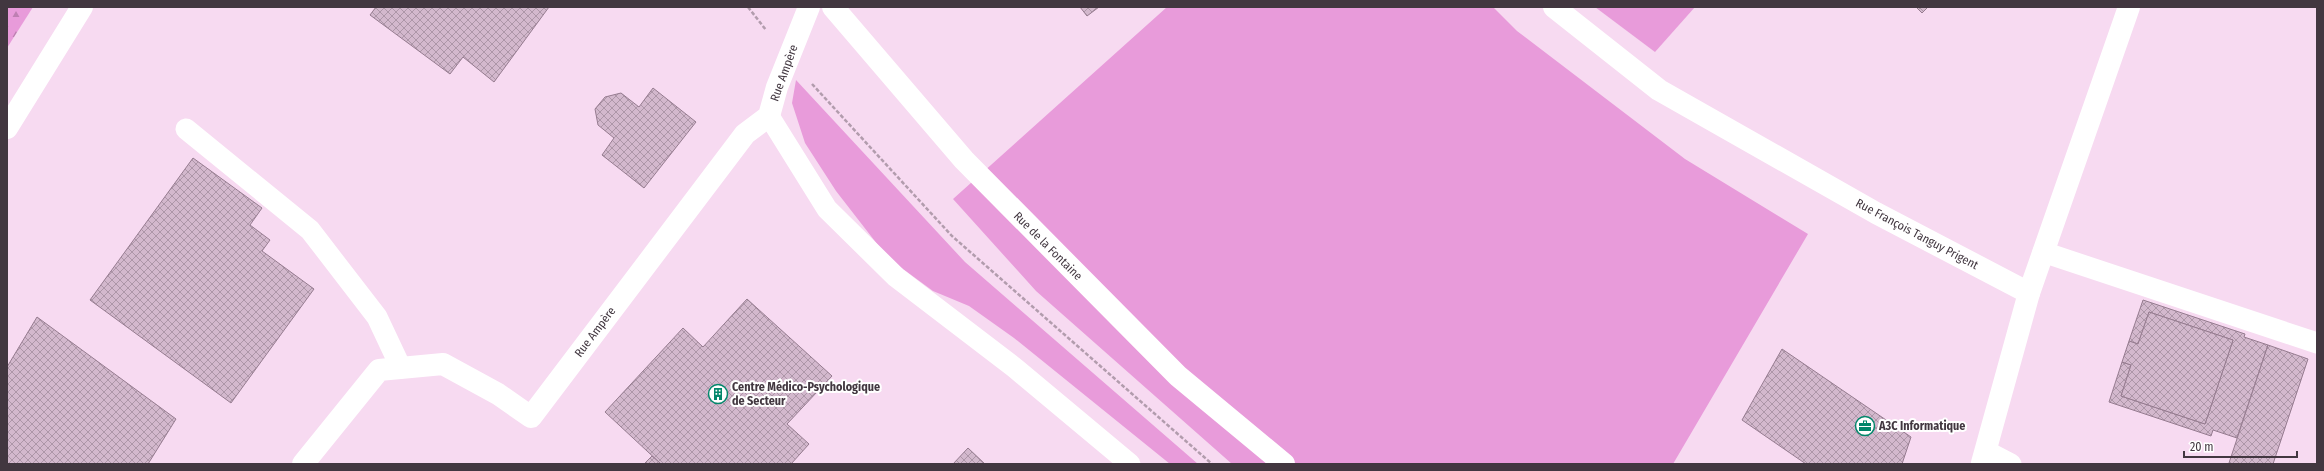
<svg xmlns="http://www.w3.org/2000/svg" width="2324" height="471" font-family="'Fira Sans Condensed',sans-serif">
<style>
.green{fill:#e89bda}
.forest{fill:url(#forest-firs)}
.building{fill:url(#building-cross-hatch);stroke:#967c90}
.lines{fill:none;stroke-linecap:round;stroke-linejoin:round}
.path{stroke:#b29cad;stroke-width:2.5;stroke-dasharray:4 2;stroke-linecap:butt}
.service{stroke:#fff;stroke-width:21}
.minor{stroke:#fff;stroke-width:22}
.secondary{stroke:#fff;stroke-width:22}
.labels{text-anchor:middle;stroke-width:4;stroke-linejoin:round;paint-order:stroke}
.street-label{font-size:12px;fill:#423740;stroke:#fff}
.poi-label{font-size:12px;font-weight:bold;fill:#423740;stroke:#fff;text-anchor:start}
</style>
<defs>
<pattern id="forest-firs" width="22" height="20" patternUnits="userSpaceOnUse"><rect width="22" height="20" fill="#e89bda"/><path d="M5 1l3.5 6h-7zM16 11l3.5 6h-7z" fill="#be7fb2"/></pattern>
<pattern id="building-cross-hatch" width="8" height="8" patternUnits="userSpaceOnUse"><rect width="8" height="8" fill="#d3b8cd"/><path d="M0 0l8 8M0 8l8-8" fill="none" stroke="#ad96a8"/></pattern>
</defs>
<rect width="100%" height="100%" fill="#f7daf1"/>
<!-- green -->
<g class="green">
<polygon points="1167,7 1493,7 1517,31 1685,159 1808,234 1673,464 1232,464 1036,291 953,199"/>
<polygon points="1595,7 1695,7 1655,52"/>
<polygon points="796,80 965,262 1198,464 1170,464 1014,338 969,306 933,291 888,258 836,191 805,143 792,103"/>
</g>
<!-- forest -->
<polygon class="forest" points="7,7 33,7 7,48"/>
<!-- building -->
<g class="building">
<polygon points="376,7 549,7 494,82 463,57 450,74 370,15"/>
<polygon points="1080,7 1099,7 1087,16"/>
<polygon points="1916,7 1928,7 1922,13"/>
<polygon points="653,88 696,122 644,188 602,155 614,138 598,125 595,109 605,97 621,93 639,107"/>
<polygon points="193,158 262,208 250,225 270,240 262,251 314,289 231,403 90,300"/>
<polygon points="747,299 832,376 787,424 809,444 791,464 661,464 605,412 683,328 703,347"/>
<polygon points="2143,300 2245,334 2244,337 2268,345 2237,438 2213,430 2211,436 2109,402 2122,362 2131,365 2121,396 2205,424 2233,340 2149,312 2138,344 2129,341"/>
<polygon points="2149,312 2233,340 2205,424 2121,396 2131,365 2122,362 2129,341 2138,344"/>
<polygon points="37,317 176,419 148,464 7,464 7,367"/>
<polygon points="2268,345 2308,359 2273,464 2232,464 2229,463"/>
<polygon points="1782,349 1911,437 1902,464 1806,464 1742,420"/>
<polygon points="968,448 985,464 953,464"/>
<polygon points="652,456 661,464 644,464"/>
</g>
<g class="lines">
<!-- path -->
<g class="path">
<polyline points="748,7 766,30"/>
<polyline points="812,84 952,236 1212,464"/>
</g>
<!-- service -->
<g class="service">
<polyline points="769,116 827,209 896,277 1015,368 1130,464"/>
<polyline points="186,129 310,230 377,317 401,368"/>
<polyline points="2043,252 2317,343"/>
<polyline points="1986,451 2011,464"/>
</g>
<!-- minor -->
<g class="minor">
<polyline points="1554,7 1659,90 1876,213 2029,293 2129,7"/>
<polyline points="1982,463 2029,293"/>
<polyline points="303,464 379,370 443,364 498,394 531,417 745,134 769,116 777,87 809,7"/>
</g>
<!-- secondary -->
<g class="secondary">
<polyline points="833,7 964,160 1178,376 1284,464"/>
<polyline points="7,128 82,7"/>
</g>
</g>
<!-- icons -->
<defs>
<symbol id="building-ring" viewBox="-11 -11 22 22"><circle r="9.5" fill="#fff" stroke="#02876b" stroke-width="1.5"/><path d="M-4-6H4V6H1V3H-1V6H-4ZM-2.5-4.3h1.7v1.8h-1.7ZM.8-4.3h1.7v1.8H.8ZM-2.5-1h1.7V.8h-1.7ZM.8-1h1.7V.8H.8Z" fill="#02876b"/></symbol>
<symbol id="office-ring" viewBox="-11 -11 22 22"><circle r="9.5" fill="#fff" stroke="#02876b" stroke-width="1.5"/><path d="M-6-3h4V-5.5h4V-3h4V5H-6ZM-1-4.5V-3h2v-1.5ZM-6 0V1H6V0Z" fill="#02876b"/></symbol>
</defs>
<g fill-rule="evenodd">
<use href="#building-ring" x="707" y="383" width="22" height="22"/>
<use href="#office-ring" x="1854" y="415" width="22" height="22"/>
</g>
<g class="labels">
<!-- street labels -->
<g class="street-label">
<text transform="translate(784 73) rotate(-70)" y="4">Rue Ampère</text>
<text transform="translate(1917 234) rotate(28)" y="4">Rue François Tanguy Prigent</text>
<text transform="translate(1048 246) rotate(45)" y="4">Rue de la Fontaine</text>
<text transform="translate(595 332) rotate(-53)" y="4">Rue Ampère</text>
</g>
<!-- poi labels -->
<g class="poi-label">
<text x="732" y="391">Centre Médico-Psychologique<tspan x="732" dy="14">de Secteur</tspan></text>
<text x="1879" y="430">A3C Informatique</text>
</g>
</g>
<!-- border -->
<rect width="2324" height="471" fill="none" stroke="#423740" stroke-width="16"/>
<!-- scale -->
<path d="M2184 451v6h113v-6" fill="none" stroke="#423740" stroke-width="2"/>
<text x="2190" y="451" font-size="12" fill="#423740" stroke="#ffffff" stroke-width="3" paint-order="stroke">20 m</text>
</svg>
